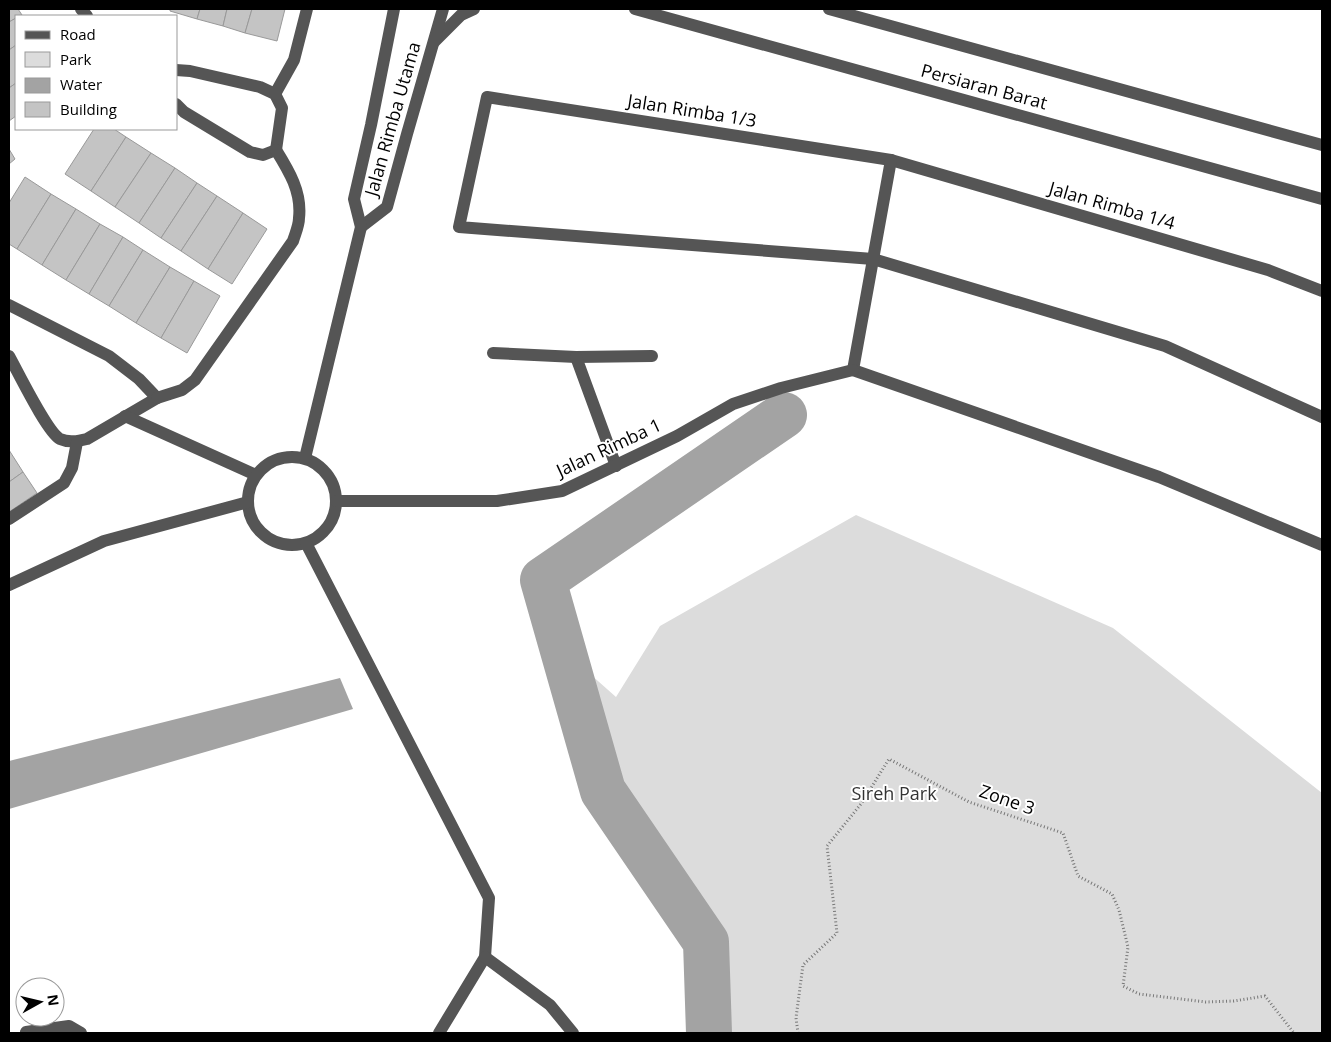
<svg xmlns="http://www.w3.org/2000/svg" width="1331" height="1042" font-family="'Open Sans',sans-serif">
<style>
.green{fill:#dcdcdc}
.water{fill:#a3a3a3}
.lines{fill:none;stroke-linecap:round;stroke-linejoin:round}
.river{stroke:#a3a3a3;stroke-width:46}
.building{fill:#c4c4c4;stroke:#999}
.path{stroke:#777;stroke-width:3;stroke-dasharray:1 2.5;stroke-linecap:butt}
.minor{stroke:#555;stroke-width:12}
.labels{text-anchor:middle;stroke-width:4;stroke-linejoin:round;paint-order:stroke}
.street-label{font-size:18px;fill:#000;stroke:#fff}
.park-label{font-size:18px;fill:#333;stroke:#fff}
</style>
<rect width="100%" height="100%" fill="#fff"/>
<!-- green -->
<polygon class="green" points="856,515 1113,628 1322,793 1322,1033 709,1033 706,942 603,791 563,650 616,697 660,626"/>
<!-- water -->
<polygon class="water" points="340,678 353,709 9,809 9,761"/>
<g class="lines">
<!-- river -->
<polyline class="river" points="709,1033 706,942 603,791 543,580 784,415"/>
</g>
<!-- building -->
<g class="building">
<polygon points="9,9 18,9 22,15 16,16 16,18 9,22"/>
<polygon points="170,9 200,9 197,19 170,11"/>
<polygon points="200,9 227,9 223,26 197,19"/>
<polygon points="227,9 252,9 245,33 223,26"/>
<polygon points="252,9 285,9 277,41 245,33"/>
<polygon points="16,18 16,45 9,50 9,22"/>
<polygon points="16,45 16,83 9,88 9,50"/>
<polygon points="16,83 16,116 9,121 9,88"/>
<polygon points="94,129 114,129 126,137 91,191 65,174"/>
<polygon points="126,137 151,153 115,207 91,191"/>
<polygon points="9,149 15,159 9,164"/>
<polygon points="151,153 175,168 139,223 115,207"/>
<polygon points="175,168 197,183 161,238 139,223"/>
<polygon points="25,177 51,194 17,249 9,244 9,203"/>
<polygon points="197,183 217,196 181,251 161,238"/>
<polygon points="51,194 76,209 42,265 17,249"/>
<polygon points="217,196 243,213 208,269 181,251"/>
<polygon points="76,209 100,224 66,280 42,265"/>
<polygon points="243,213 267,229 232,284 208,269"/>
<polygon points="100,224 123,237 89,294 66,280"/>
<polygon points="123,237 143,250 109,306 89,294"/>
<polygon points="143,250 170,267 136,323 109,306"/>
<polygon points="170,267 194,281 161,338 136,323"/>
<polygon points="194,281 220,296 187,353 161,338"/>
<polygon points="9,450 23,472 9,482"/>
<polygon points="23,472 37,493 9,512 9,482"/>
</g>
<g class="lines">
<!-- path -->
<polyline class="path" points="798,1033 796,1018 803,965 837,933 827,846 861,804 889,759 969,802 1063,833 1078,876 1112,894 1119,910 1128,947 1123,986 1139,994 1206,1002 1234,1001 1265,996 1294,1033"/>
<!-- minor -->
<g class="minor">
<polyline points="81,9 87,16"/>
<polyline points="635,9 1322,199"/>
<polyline points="829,9 1322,145"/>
<polyline points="434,42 461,15 474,9"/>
<polyline points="176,70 190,71 260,87 275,94 282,108 276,150"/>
<polyline points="275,94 294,60 307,9"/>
<polyline points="176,104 184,112 250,152 263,155 276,150"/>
<polyline points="361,227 387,207 407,134 443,9"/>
<polyline points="1322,291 1268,270 891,160 487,97 459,227 873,259 1165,346 1322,417"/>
<path d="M9,305L109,356L139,379L157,398L87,439C78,441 69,443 60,439C47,432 18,372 9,356"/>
<polyline points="493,353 576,357 652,356"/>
<polyline points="576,357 616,466"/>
<polyline points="853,370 1159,477 1322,545"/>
<polyline points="853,370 891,160"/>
<path d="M157,398L182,390L195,380L293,241C295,234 299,226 299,218C302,192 289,171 276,150"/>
<polyline points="125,416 256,475"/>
<circle cx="292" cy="501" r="44"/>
<polyline points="305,458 361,227 354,199 371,125 394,9"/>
<polyline points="336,501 497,501 562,491 677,436 733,404 781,388 853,370"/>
<polyline points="9,519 64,483 72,468 77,442"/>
<polyline points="306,543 489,898 485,957 439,1033"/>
<polyline points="9,585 104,541 248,502"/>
<polyline points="485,957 550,1005 573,1033"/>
<polyline points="26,1032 69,1026 81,1033"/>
</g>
</g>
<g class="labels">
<!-- street labels -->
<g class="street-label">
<text transform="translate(984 87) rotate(15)" y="6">Persiaran Barat</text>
<text transform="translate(692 111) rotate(9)" y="6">Jalan Rimba 1/3</text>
<text transform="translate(393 119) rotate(-74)" y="6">Jalan Rimba Utama</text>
<text transform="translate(1112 206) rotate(16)" y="6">Jalan Rimba 1/4</text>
<text transform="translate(609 448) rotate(-25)" y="6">Jalan Rimba 1</text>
<text transform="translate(1007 800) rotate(19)" y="6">Zone 3</text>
</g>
<!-- park labels -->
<g class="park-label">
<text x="894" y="800">Sireh Park</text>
</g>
</g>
<!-- border -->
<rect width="1331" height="1042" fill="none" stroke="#000000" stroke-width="20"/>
<!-- legend -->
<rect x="15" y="15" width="162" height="115" fill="#ffffff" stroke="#999999"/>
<rect x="25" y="31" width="25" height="8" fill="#555555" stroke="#999999"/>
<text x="60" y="40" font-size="15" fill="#000000">Road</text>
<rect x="25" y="52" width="25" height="15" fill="#dcdcdc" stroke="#999999"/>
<text x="60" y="65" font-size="15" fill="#000000">Park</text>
<rect x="25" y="78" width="25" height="15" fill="#a3a3a3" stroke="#999999"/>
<text x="60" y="90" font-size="15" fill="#000000">Water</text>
<rect x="25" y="102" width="25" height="15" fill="#c4c4c4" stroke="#999999"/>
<text x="60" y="115" font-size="15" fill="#000000">Building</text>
<!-- north arrow -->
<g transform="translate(40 1002) rotate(82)"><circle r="24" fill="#ffffff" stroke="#999999"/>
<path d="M0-4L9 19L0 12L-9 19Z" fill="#000000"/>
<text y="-8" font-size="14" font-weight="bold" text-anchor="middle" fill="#000000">N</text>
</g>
</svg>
